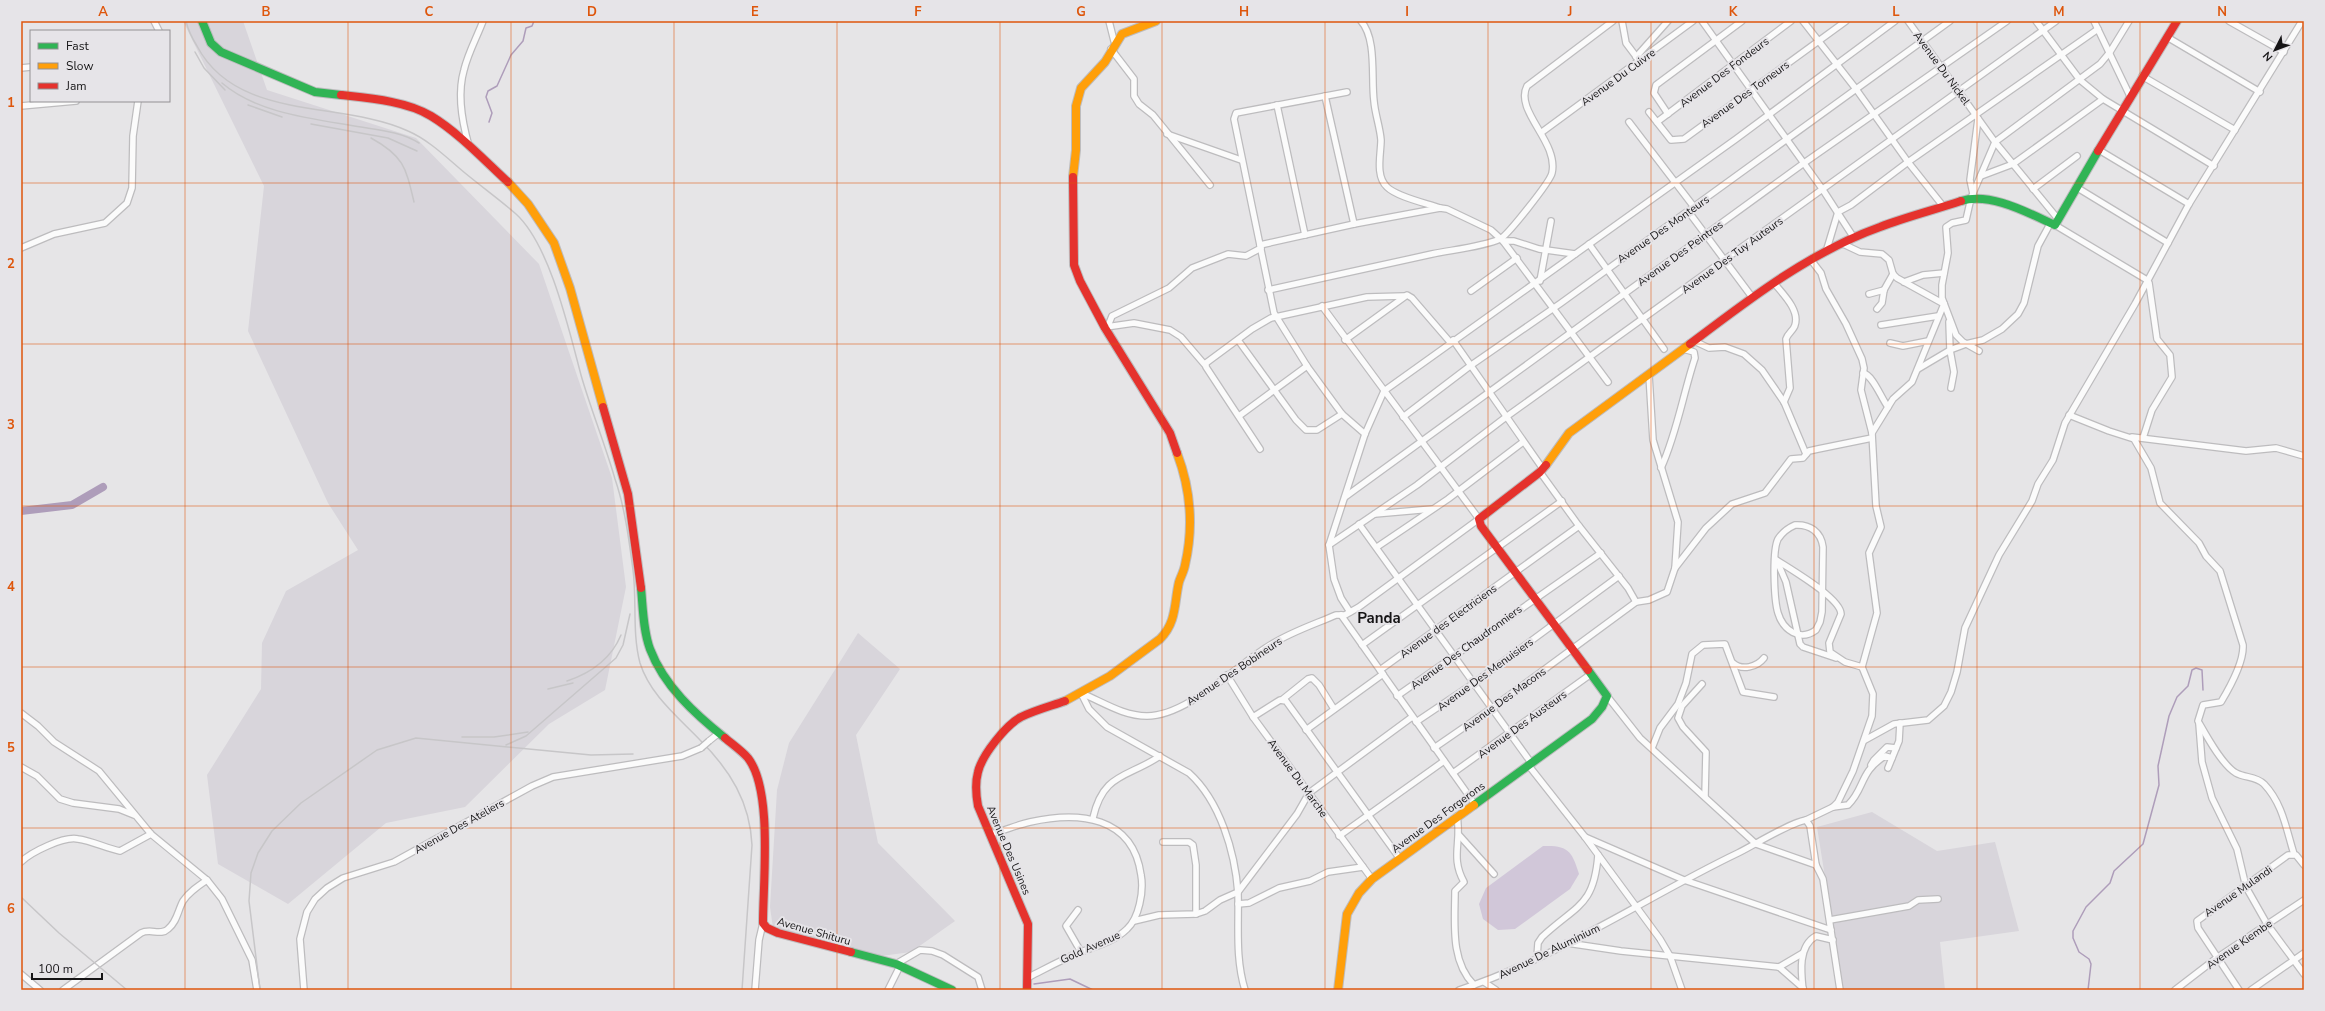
<svg xmlns="http://www.w3.org/2000/svg" width="2325" height="1011" font-family="'Nunito Sans',sans-serif">
<style>
.built{fill:#d8d5db}
.green{fill:#d1c7d9}
.lines{fill:none;stroke-linecap:round;stroke-linejoin:round}
.stream{stroke:#ae9dba;stroke-width:1.5}
.river{stroke:#ae9dba;stroke-width:8}
.street-casing{stroke:#bdbcbe;stroke-width:8}
.fast-casing{stroke:#bdbcbe;stroke-width:10}
.slow-casing{stroke:#bdbcbe;stroke-width:10}
.jam-casing{stroke:#bdbcbe;stroke-width:10}
.street{stroke:#fbfbfb;stroke-width:5.5}
.fast{stroke:#30b455;stroke-width:8}
.slow{stroke:#ff9f0a;stroke-width:8}
.jam{stroke:#e5322d;stroke-width:8}
.rail{stroke:#c7c6c8;stroke-width:1.5}
.street-bridge-casing{stroke:#bdbcbe;stroke-width:8;stroke-linecap:butt}
.street-bridge{stroke:#fbfbfb;stroke-width:5.5}
.grid{fill:none;stroke:#de560c;stroke-width:1;stroke-opacity:0.55}
.labels{text-anchor:middle;stroke-width:4;stroke-linejoin:round;paint-order:stroke}
.street-label{font-size:11px;fill:#161516;stroke:#e6e4e8}
.district-label{font-size:15px;font-weight:bold;fill:#161516;stroke:#e6e4e8}
.neatline{fill:none;stroke:#de560c;stroke-width:1.5}
.grid-label{font-size:13px;text-anchor:middle;font-weight:bold;fill:#de560c}
</style>
<rect width="100%" height="100%" fill="#e6e5e7"/>
<!-- built -->
<g class="built">
<polygon points="183,21 243,21 267,90 416,138 539,264 612,478 626,587 605,690 549,724 465,807 386,823 288,904 218,864 207,775 261,689 262,643 286,591 358,550 328,503 248,331 264,186"/>
<polygon points="858,633 900,669 856,735 878,843 955,921 911,952 881,956 773,928 770,907 777,790 789,743"/>
<polygon points="1872,812 1937,851 1995,842 2019,931 1940,942 1945,990 1843,990 1817,827"/>
</g>
<!-- green -->
<path class="green" d="M1543,846C1569,845 1572,852 1579,874L1570,889L1515,929L1498,930L1483,919L1479,904L1486,888Z"/>
<g class="lines">
<!-- stream -->
<g class="stream">
<polyline points="489,122 492,113 486,97 488,91 497,86 511,55 523,41 526,28 532,26 534,21"/>
<polyline points="1034,984 1070,979 1093,990"/>
<polyline points="2088,990 2091,964 2089,959 2079,952 2073,938 2073,931 2086,907 2110,883 2114,871 2143,844 2159,785 2158,766 2169,716 2177,697 2188,686 2192,670 2196,668 2202,670 2203,690"/>
</g>
<!-- river -->
<polyline class="river" points="21,511 72,505 103,487"/>
<defs>
<g id="street">
<polyline points="154,21 159,31"/>
<polyline points="1109,21 1114,41"/>
<path d="M1361,21C1377,39 1371,78 1374,101C1375,114 1380,127 1381,140C1381,154 1375,176 1387,187C1397,197 1426,203 1440,208"/>
<polyline points="1622,21 1626,43 1638,59"/>
<polyline points="1702,21 1823,190 1854,238"/>
<polyline points="1803,21 1856,89 1908,162 1943,206"/>
<polyline points="1908,21 1995,142 2058,219"/>
<polyline points="2036,21 2080,80 2103,99"/>
<polyline points="2094,21 2130,96"/>
<polyline points="2229,21 2284,52"/>
<polyline points="2167,37 2260,92"/>
<polyline points="1111,49 1134,79 1134,96 1139,104 1153,115 1210,185"/>
<polyline points="1636,57 1668,21"/>
<polyline points="21,68 31,67"/>
<polyline points="2142,76 2235,130"/>
<polyline points="1347,92 1236,113 1234,119 1274,313 1307,366 1342,414 1365,434"/>
<polyline points="1325,96 1354,224"/>
<polyline points="1277,105 1305,235"/>
<polyline points="21,106 76,101"/>
<polyline points="1649,112 1671,140 1684,139 1846,21"/>
<polyline points="1668,114 1654,93 1656,85 1742,21"/>
<polyline points="1629,122 1694,207"/>
<polyline points="1657,122 1791,21"/>
<polyline points="1542,132 1693,21"/>
<polyline points="1167,134 1241,160"/>
<path d="M469,146C462,122 457,94 464,70C468,53 477,37 483,21"/>
<polyline points="2099,150 2189,204"/>
<polyline points="1981,176 2013,164 2103,99 2214,166"/>
<polyline points="2076,187 2168,243"/>
<polyline points="2033,189 2077,156"/>
<polyline points="1973,194 1970,180 1978,119"/>
<polyline points="1688,211 1752,297"/>
<polyline points="2055,225 2147,280 2149,283 2157,339 2170,355 2172,377 2152,410 2143,438"/>
<polyline points="1503,241 1514,241 1539,249 1575,254"/>
<polyline points="1589,244 1664,349"/>
<polyline points="1843,244 1860,252 1882,254 1889,260 1893,274 1897,278 1944,304"/>
<polyline points="1260,245 1354,224 1440,208 1447,209 1491,230 1503,241 1608,382"/>
<polyline points="21,248 54,234 105,223 127,203 132,188 133,136 138,101"/>
<polyline points="1826,252 1838,212 1851,205 1908,162 2098,29"/>
<polyline points="1540,281 1551,221"/>
<polyline points="1904,282 1923,275 1944,273"/>
<path d="M1774,283C1782,293 1800,310 1795,325C1794,330 1788,333 1786,339L1790,388L1784,402"/>
<path d="M1268,290C1323,278 1377,266 1432,254C1451,250 1482,247 1500,239C1507,236 1550,182 1552,173C1559,142 1514,111 1527,86L1613,21"/>
<polyline points="1471,291 1517,258"/>
<polyline points="1869,294 1884,290"/>
<polyline points="1877,309 1882,303 1884,290 1893,274"/>
<polyline points="1949,322 1950,350 1954,372 1951,388"/>
<polyline points="1881,325 1938,316"/>
<polyline points="1108,326 1112,316 1169,288 1192,268 1228,254 1246,256 1261,248"/>
<polyline points="1106,327 1134,323 1170,330 1181,337 1205,365"/>
<polyline points="1238,340 1296,420 1306,430 1317,430 1342,414"/>
<polyline points="1345,340 1407,295 1412,298 1450,342"/>
<polyline points="1453,340 1543,469"/>
<polyline points="1694,341 1709,348 1725,347 1744,354 1762,370 1784,402 1806,454"/>
<polyline points="1890,343 1903,346 1928,341"/>
<polyline points="1979,351 1963,342 1956,335 1942,298 1942,285 1948,253 1946,227 1952,223 1966,220 1971,198 1995,142 2100,64 2110,52 2129,21"/>
<polyline points="1918,369 1950,350 1966,344 1983,340 2002,329 2018,314 2024,303 2038,246 2050,224"/>
<path d="M1863,373C1873,375 1881,398 1888,407"/>
<polyline points="1649,375 1653,440 1678,522 1675,568"/>
<path d="M2069,415L2109,431L2134,439L2151,468L2160,503L2199,543L2206,556L2220,571L2243,645C2244,662 2230,687 2221,702L2203,705L2198,721C2206,735 2222,765 2236,773C2245,778 2256,776 2264,784C2283,804 2286,829 2294,854"/>
<polyline points="1239,416 1307,366"/>
<polyline points="1403,417 1470,366 1561,303 1950,21"/>
<polyline points="1872,433 1893,399 1912,382 1944,304"/>
<polyline points="2132,437 2246,451 2276,448 2304,456"/>
<polyline points="1260,449 1206,367 1206,363 1252,329 1271,318 1367,297 1404,296"/>
<path d="M1661,468C1677,433 1683,394 1695,358L1694,352L1683,349"/>
<polyline points="1540,472 1579,526 1628,588 1636,602"/>
<polyline points="1345,497 1804,163 2007,21"/>
<polyline points="1375,514 1432,509"/>
<polyline points="1359,524 1532,764"/>
<path d="M1795,525C1810,524 1821,532 1823,547L1822,612L1820,622L1816,630C1800,642 1783,630 1778,613C1774,600 1772,551 1778,539C1782,533 1788,528 1795,525Z"/>
<polyline points="1329,545 1417,485 1506,417 2056,21"/>
<polyline points="1377,547 1448,499 1523,442"/>
<path d="M1775,559C1790,569 1841,598 1841,614L1829,643L1830,652L1845,662L1862,667"/>
<polyline points="1777,561 1786,582 1800,644 1803,647 1836,658"/>
<polyline points="1350,612 1341,598 1334,579 1329,545 1365,434 1384,391 1736,139 1895,21"/>
<polyline points="1341,615 1474,803"/>
<polyline points="1362,645 1562,501"/>
<path d="M1733,663C1742,671 1757,667 1764,658"/>
<polyline points="1380,670 1579,526"/>
<polyline points="1227,675 1253,717 1372,879"/>
<polyline points="1702,684 1682,706 1678,718 1683,727 1706,752 1705,796"/>
<path d="M1081,693C1103,702 1123,716 1147,716C1188,716 1236,665 1272,644C1291,632 1315,624 1336,615H1345L1359,607L1479,519L1322,306"/>
<path d="M1081,693L1089,709L1107,727L1189,773C1220,801 1235,852 1238,893C1239,925 1235,958 1245,990"/>
<polyline points="1397,696 1601,553"/>
<polyline points="1607,696 1640,738 1756,844 1816,865"/>
<polyline points="1283,699 1308,679 1312,678 1319,685 1334,709"/>
<polyline points="21,713 38,726 54,742 99,771 151,834 207,880 222,899 252,960 257,990"/>
<polyline points="1253,717 1280,700 1286,701 1400,859"/>
<polyline points="1416,722 1474,683 1619,576"/>
<polyline points="2199,724 2202,762 2212,798 2237,849 2246,887 2267,924 2304,974"/>
<polyline points="1306,730 1383,674"/>
<polyline points="1865,740 1894,724 1928,720 1944,706 1951,692 1957,672 1965,628 1999,555 2032,501 2038,484 2053,460 2065,423 2135,304 2189,204 2302,21"/>
<polyline points="709,741 719,733"/>
<polyline points="1434,748 1492,708 1636,602 1649,600 1667,592 1675,568 1706,528 1732,504 1765,493 1791,459 1803,458 1809,451 1818,449 1872,438"/>
<polyline points="1652,748 1660,728 1678,704 1686,683 1692,654 1703,645 1725,644 1743,692 1774,697"/>
<polyline points="1871,765 1874,760 1887,747 1896,748"/>
<polyline points="1529,766 1585,837 1660,939 1670,956 1682,990"/>
<polyline points="21,767 37,776 60,799 73,803 119,809 134,815"/>
<polyline points="1888,768 1899,741 1900,723"/>
<polyline points="1453,773 1591,674"/>
<path d="M1833,807L1848,805C1865,789 1859,772 1885,756L1892,758"/>
<path d="M1457,816C1462,842 1450,857 1464,882L1455,891C1455,923 1450,961 1474,985"/>
<path d="M1093,818C1103,773 1127,778 1160,756"/>
<polyline points="1806,820 1833,807 1838,802 1853,771 1872,716 1873,694 1862,667 1877,613 1869,553 1881,527 1876,506 1872,433 1861,390 1864,368 1862,359 1846,324 1826,289 1821,273 1811,260"/>
<path d="M990,834C1004,831 1016,825 1030,822C1079,811 1133,816 1141,875C1144,891 1139,918 1127,929C1114,942 1094,947 1078,953C1061,960 1045,969 1029,977"/>
<polyline points="1459,835 1494,874"/>
<polyline points="1339,836 1444,761"/>
<polyline points="1585,837 1684,880 1831,930"/>
<polyline points="1163,842 1189,842 1193,845 1196,865 1196,914"/>
<path d="M21,862C31,852 64,836 78,839C92,841 106,848 120,851L151,834"/>
<polyline points="1238,904 1249,903 1279,888 1310,881 1328,872 1363,867"/>
<polyline points="1078,910 1066,926 1081,952"/>
<polyline points="1830,920 1909,906 1918,900 1938,899"/>
<polyline points="1134,921 1159,915 1196,914 1205,911 1220,900 1238,892 1297,814 1309,793 1412,717"/>
<polyline points="1567,943 1621,951 1779,967 1803,988"/>
<path d="M1537,957L1538,943L1542,937C1576,905 1594,907 1598,855"/>
<polyline points="896,964 920,950 932,951 943,955 978,977 982,990"/>
<polyline points="1779,967 1803,953"/>
<polyline points="21,974 40,990"/>
<polyline points="1484,982 1496,990"/>
<path d="M63,990L141,933C150,928 161,936 168,929C177,922 178,910 183,901C189,892 198,886 207,880"/>
<polyline points="304,990 300,939 307,912 315,899 327,888 343,878 394,862 532,786 553,777 682,756 701,748"/>
<polyline points="755,990 759,940 763,923"/>
<polyline points="888,990 900,966"/>
<path d="M1459,990C1558,958 1646,897 1738,853C1756,844 1789,823 1806,820L1810,826L1816,865L1823,879L1840,990"/>
<path d="M1803,990C1801,972 1798,946 1816,936L1833,940"/>
<polyline points="2175,990 2218,957 2304,900"/>
<polyline points="2239,990 2198,928 2197,921 2288,855 2296,855 2304,865"/>
<polyline points="2251,990 2304,953"/>
</g>
<g id="fast">
<polyline points="202,21 211,43 221,52 315,92 341,95"/>
<path d="M1961,201C1991,192 2028,213 2055,225L2098,151"/>
<path d="M641,588C643,608 643,630 650,649C664,686 695,714 725,738"/>
<polyline points="1474,805 1592,719 1602,707 1607,696 1588,670"/>
<polyline points="851,952 896,964 952,990"/>
</g>
<g id="slow">
<polyline points="1073,177 1076,150 1076,106 1081,88 1105,62 1122,34 1156,21"/>
<polyline points="508,182 528,204 554,243 570,288 603,407"/>
<polyline points="1546,465 1569,433 1690,344"/>
<path d="M1065,701L1110,676L1160,639C1177,622 1174,603 1179,582C1181,576 1184,571 1185,565C1194,526 1191,490 1177,453"/>
<polyline points="1338,990 1347,914 1359,893 1372,879 1474,805"/>
</g>
<g id="jam">
<path d="M341,95C368,98 407,101 431,116C459,133 484,160 508,182"/>
<polyline points="2098,151 2177,21"/>
<polyline points="1073,177 1074,265 1080,281 1105,328 1170,433 1177,453"/>
<path d="M1690,344C1748,300 1810,252 1880,227C1906,217 1934,210 1961,201"/>
<polyline points="603,407 628,494 641,588"/>
<polyline points="1546,465 1540,472 1479,519 1481,526 1588,670"/>
<path d="M725,738C732,744 742,751 748,758C773,790 763,882 763,923L767,928L778,933L851,952"/>
<path d="M1027,990L1028,924L978,806C976,795 975,783 978,772C982,755 1006,725 1021,717C1035,710 1051,706 1065,701"/>
</g>
</defs>
<!-- street casing -->
<use href="#street" class="street-casing"/>
<!-- fast casing -->
<use href="#fast" class="fast-casing"/>
<!-- slow casing -->
<use href="#slow" class="slow-casing"/>
<!-- jam casing -->
<use href="#jam" class="jam-casing"/>
<!-- street -->
<use href="#street" class="street"/>
<!-- fast -->
<use href="#fast" class="fast"/>
<!-- slow -->
<use href="#slow" class="slow"/>
<!-- jam -->
<use href="#jam" class="jam"/>
<!-- rail -->
<g class="rail">
<path d="M186,21C188,30 192,38 197,46C237,122 341,100 408,131C429,140 447,158 465,173C482,187 500,200 516,214C550,245 569,330 581,375C591,410 605,444 615,479C625,508 629,540 633,570C637,601 632,633 640,663C650,695 678,717 700,740C730,770 750,802 752,845L742,990"/>
<polyline points="195,52 204,68 225,90"/>
<path d="M222,83C258,114 315,119 361,127C380,130 402,132 419,143"/>
<polyline points="248,105 282,117"/>
<polyline points="311,124 388,138 417,151"/>
<path d="M371,138C404,156 406,168 414,202"/>
<path d="M567,681C591,673 611,659 621,635"/>
<polyline points="548,689 573,683"/>
<polyline points="462,737 494,737 528,732"/>
<polyline points="506,745 526,736 616,658 623,645 630,614"/>
<polyline points="21,897 59,933 127,990"/>
<polyline points="260,990 249,901 251,873 258,853 272,831 301,803 377,750 416,738 591,755 633,754"/>
</g>
<defs>
<polyline id="street-bridge" points="701,748 709,741"/>
</defs>
<!-- street-bridge casing -->
<use href="#street-bridge" class="street-bridge-casing"/>
<!-- street-bridge -->
<use href="#street-bridge" class="street-bridge"/>
</g>
<!-- grid -->
<path class="grid" d="M185,21V990M348,21V990M511,21V990M674,21V990M837,21V990M1000,21V990M1162,21V990M1325,21V990M1488,21V990M1651,21V990M1814,21V990M1977,21V990M2140,21V990M21,183H2304M21,344H2304M21,506H2304M21,667H2304M21,828H2304"/>
<g class="labels">
<!-- street labels -->
<g class="street-label">
<text transform="translate(1942 68) rotate(54)" y="4">Avenue Du Nickel</text>
<text transform="translate(1724 72) rotate(-37)" y="4">Avenue Des Fondeurs</text>
<text transform="translate(1618 77) rotate(-36)" y="4">Avenue Du Cuivre</text>
<text transform="translate(1745 94) rotate(-36)" y="4">Avenue Des Torneurs</text>
<text transform="translate(1663 229) rotate(-35)" y="4">Avenue Des Monteurs</text>
<text transform="translate(1680 253) rotate(-36)" y="4">Avenue Des Peintres</text>
<text transform="translate(1732 255) rotate(-36)" y="4">Avenue Des Tuy Auteurs</text>
<text transform="translate(1448 621) rotate(-36)" y="4">Avenue des Electriciens</text>
<text transform="translate(1466 647) rotate(-36)" y="4">Avenue Des Chaudronniers</text>
<text transform="translate(1234 671) rotate(-34)" y="4">Avenue Des Bobineurs</text>
<text transform="translate(1485 674) rotate(-36)" y="4">Avenue Des Menuisiers</text>
<text transform="translate(1504 699) rotate(-36)" y="4">Avenue Des Macons</text>
<text transform="translate(1522 724) rotate(-36)" y="4">Avenue Des Austeurs</text>
<text transform="translate(1298 778) rotate(54)" y="4">Avenue Du Marche</text>
<text transform="translate(1438 817) rotate(-36)" y="4">Avenue Des Forgerons</text>
<text transform="translate(459 826) rotate(-29)" y="4">Avenue Des Ateliers</text>
<text transform="translate(1009 850) rotate(67)" y="4">Avenue Des Usines</text>
<text transform="translate(2238 891) rotate(-35)" y="4">Avenue Mulandi</text>
<text transform="translate(814 931) rotate(16)" y="4">Avenue Shituru</text>
<text transform="translate(2239 944) rotate(-35)" y="4">Avenue Kiembe</text>
<text transform="translate(1090 947) rotate(-24)" y="4">Gold Avenue</text>
<text transform="translate(1549 951) rotate(-26)" y="4">Avenue De Aluminium</text>
</g>
<!-- district labels -->
<g class="district-label">
<text x="1379" y="623">Panda</text>
</g>
</g>
<!-- border -->
<rect width="2325" height="1011" fill="none" stroke="#e6e4e8" stroke-width="44"/>
<!-- legend -->
<rect x="30" y="30" width="140" height="72" fill="#e6e4e8" stroke="#939194"/>
<rect x="38" y="43" width="20" height="6" fill="#30b455" stroke="#939194"/>
<text x="66" y="50" font-size="12" fill="#161516">Fast</text>
<rect x="38" y="63" width="20" height="6" fill="#ff9f0a" stroke="#939194"/>
<text x="66" y="70" font-size="12" fill="#161516">Slow</text>
<rect x="38" y="83" width="20" height="6" fill="#e5322d" stroke="#939194"/>
<text x="66" y="90" font-size="12" fill="#161516">Jam</text>
<!-- north arrow -->
<g transform="translate(2275 50) rotate(228)" stroke="#e6e4e8" stroke-width="3" paint-order="stroke">
<path d="M0-3L7 15L0 10L-7 15Z" fill="#161516"/>
<text y="-6" font-size="11" font-weight="bold" text-anchor="middle" fill="#161516">N</text>
</g>
<!-- scale -->
<path d="M32 973v6h70v-6" fill="none" stroke="#161516" stroke-width="2"/>
<text x="38" y="973" font-size="12" fill="#161516" stroke="#e6e4e8" stroke-width="3" paint-order="stroke">100 m</text>
<rect x="22" y="22" width="2281" height="967" class="neatline"/>
<g class="grid-label">
<text x="103" y="16">A</text>
<text x="266" y="16">B</text>
<text x="429" y="16">C</text>
<text x="592" y="16">D</text>
<text x="755" y="16">E</text>
<text x="918" y="16">F</text>
<text x="1081" y="16">G</text>
<text x="1244" y="16">H</text>
<text x="1407" y="16">I</text>
<text x="1570" y="16">J</text>
<text x="1733" y="16">K</text>
<text x="1896" y="16">L</text>
<text x="2059" y="16">M</text>
<text x="2222" y="16">N</text>
<text x="11" y="107">1</text>
<text x="11" y="268">2</text>
<text x="11" y="429">3</text>
<text x="11" y="591">4</text>
<text x="11" y="752">5</text>
<text x="11" y="913">6</text>
</g>
</svg>
